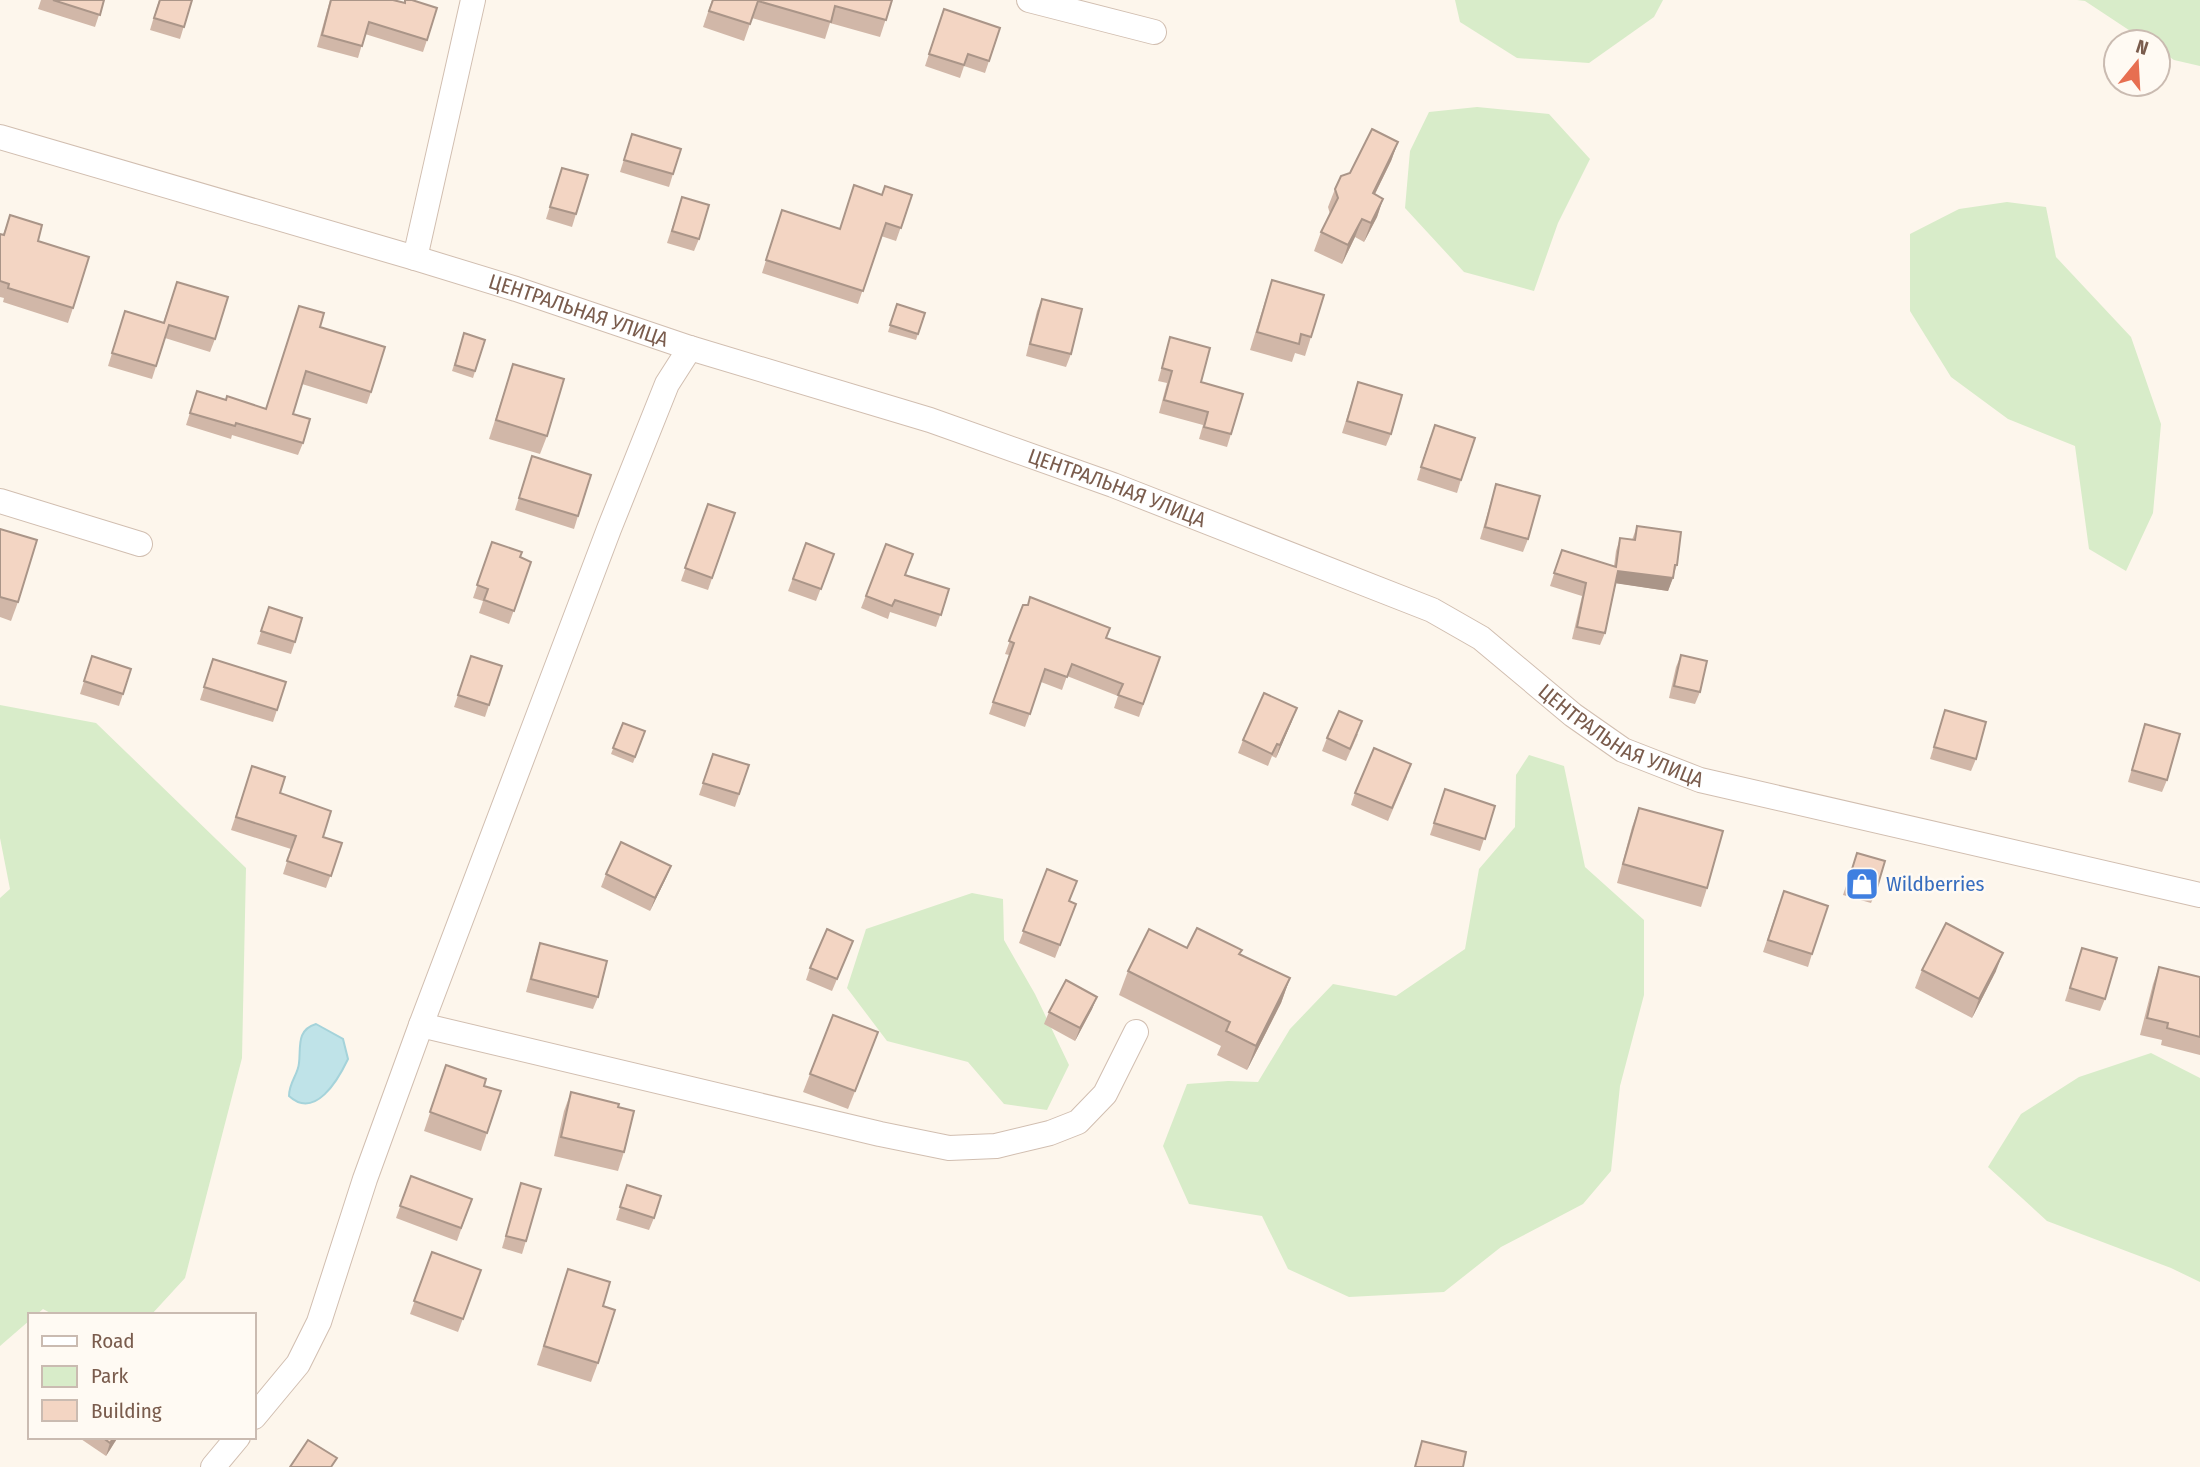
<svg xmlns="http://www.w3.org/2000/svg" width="2200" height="1467" font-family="'Fira Sans Condensed',sans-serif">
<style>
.green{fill:#d8ecc9}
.water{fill:#bfe3e8;stroke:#a5d3da;stroke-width:2}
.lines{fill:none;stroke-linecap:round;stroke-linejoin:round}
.minor-casing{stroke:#d1beb0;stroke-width:26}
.minor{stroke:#fff;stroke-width:24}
.wall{fill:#d1b7a8}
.shaded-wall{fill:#aa9588}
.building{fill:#f3d5c3;stroke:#aa9588;stroke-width:2}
.labels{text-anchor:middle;stroke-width:5;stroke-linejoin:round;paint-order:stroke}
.street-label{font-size:21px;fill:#7a5c4d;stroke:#fffaf3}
.shop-label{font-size:21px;fill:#366cbe;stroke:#fffaf3;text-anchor:start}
</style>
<rect width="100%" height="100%" fill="#fdf6ec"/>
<!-- green -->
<g class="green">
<polygon points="1455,0 1663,0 1654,17 1589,63 1517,58 1460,22"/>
<polygon points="2077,0 2200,0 2200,66 2174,60 2158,49 2158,42 2147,42 2085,1"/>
<polygon points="1477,107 1549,114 1590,159 1558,223 1534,291 1464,272 1405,208 1410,151 1429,112"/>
<polygon points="2007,202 2046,207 2056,257 2131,337 2161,424 2153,513 2126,571 2089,549 2075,446 2008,419 1951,377 1910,311 1910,234 1959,209"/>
<polygon points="0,705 96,723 246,868 242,1058 185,1278 151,1315 54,1315 43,1309 36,1315 30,1315 30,1320 0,1346 0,898 10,889 0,838"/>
<polygon points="1529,755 1564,766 1585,867 1644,920 1644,995 1620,1086 1611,1171 1583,1204 1501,1247 1444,1292 1349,1297 1288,1269 1262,1216 1189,1204 1163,1146 1187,1084 1228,1081 1258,1082 1290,1029 1333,984 1396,996 1465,949 1479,869 1515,827 1516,775"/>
<polygon points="972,893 1003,899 1004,940 1035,994 1069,1065 1047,1110 1004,1104 968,1062 887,1041 847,988 866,929"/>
<polygon points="2151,1053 2200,1078 2200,1282 2171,1268 2047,1221 1988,1167 2021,1114 2079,1077"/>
</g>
<!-- water -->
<path class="water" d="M316,1024L343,1039L348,1059C338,1080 315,1120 289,1096C289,1082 298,1075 299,1063C301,1047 296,1030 316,1024Z"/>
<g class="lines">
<defs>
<g id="minor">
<polyline points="1029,0 1154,32"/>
<path id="s1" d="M0,137L415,258L516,289L690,348L930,420L1113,485L1432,610L1481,638L1573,715L1623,750L1700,780L2200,895"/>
<polyline points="415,258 473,0"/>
<polyline points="0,501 140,544"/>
<polyline points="421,1025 880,1134 949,1148 996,1146 1050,1133 1078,1122 1105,1094 1136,1032"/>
<polyline points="254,1417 298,1364 319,1322 365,1179 421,1025 609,529 667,384 690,348"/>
<polyline points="213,1467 238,1437"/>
</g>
</defs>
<!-- minor casing -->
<use href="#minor" class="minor-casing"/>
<!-- minor -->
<use href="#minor" class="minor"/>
</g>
<!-- wall -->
<g class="wall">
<polygon points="41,0 104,0 95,27 38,9"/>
<polygon points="159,0 192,0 180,39 150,30"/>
<polygon points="330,0 393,0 427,40 423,52 365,34 358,58 317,47"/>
<polygon points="712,0 892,0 880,37 830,23 825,39 752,18 744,41 703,27"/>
<polygon points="944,9 1000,28 985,73 964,66 960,78 925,66"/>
<polygon points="632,134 673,174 669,187 620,172"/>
<polygon points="1398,142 1391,161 1375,194 1383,199 1377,217 1364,242 1355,237 1342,264 1314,251 1321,232 1330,214 1328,207 1335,189 1350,173"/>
<polygon points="562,168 576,214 572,227 546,219"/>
<polygon points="882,195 912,195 896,241 881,236 858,304 762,273 782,210 839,229"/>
<polygon points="682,197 699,239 694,251 667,243"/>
<polygon points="10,215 38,241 73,308 68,323 3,302 4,298 0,297 0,234 3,235"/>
<polygon points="1272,280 1311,337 1305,356 1295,353 1292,362 1250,350 1266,298"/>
<polygon points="177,282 215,339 210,352 165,338 152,379 108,366 125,311 163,323"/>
<polygon points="1042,299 1071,354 1066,367 1026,356 1037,311"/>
<polygon points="897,304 925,313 916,340 888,332"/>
<polygon points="320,327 371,392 367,404 302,384 293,414 303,443 298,455 232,435 231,439 186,425 197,391 226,400 266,409"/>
<polygon points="464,333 485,340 473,378 452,371"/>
<polygon points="1170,337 1201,382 1231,434 1227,447 1199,439 1203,425 1159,413 1167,383 1158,381"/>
<polygon points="513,364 547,436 540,454 489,439"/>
<polygon points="1358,382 1391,434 1386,446 1342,433"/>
<polygon points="1430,437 1461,480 1457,493 1417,480"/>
<polygon points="532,456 578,516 574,529 515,510"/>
<polygon points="1496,484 1528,539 1523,552 1480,539"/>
<polygon points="708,504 735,513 708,590 681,581"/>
<polygon points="1637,526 1677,565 1668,591 1616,583 1605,633 1600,645 1572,639 1582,596 1550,586 1562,550 1614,566 1616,551 1620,538 1632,540"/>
<polygon points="0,529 18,602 11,621 0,617"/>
<polygon points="492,542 520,557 531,562 509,624 479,613 483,601 473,598"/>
<polygon points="806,543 834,554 816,601 788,591"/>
<polygon points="886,544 905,575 949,589 936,627 890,612 888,619 861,608"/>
<polygon points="1023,605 1106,638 1160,657 1139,717 1114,708 1118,696 1067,676 1062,690 1041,682 1025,727 989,714 1009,655 1005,654"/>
<polygon points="269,607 295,642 291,654 257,644"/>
<polygon points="1681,655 1700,692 1695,704 1669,698 1676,667"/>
<polygon points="92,656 123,694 119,706 80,694"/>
<polygon points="471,656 502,666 485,717 454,707"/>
<polygon points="213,659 277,710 273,722 200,700"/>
<polygon points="1945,710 1976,759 1971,771 1930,759"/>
<polygon points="1292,721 1276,758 1272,756 1268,766 1238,753 1243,740"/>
<polygon points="623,723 645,731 633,763 611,754"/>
<polygon points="2145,724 2167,780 2162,792 2128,782"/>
<polygon points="1358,734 1346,761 1322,751 1327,738"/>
<polygon points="713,754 749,765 735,807 699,795"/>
<polygon points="252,766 280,793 323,837 342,843 326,888 283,874 291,849 231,830"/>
<polygon points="1407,776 1388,821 1351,805 1355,793"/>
<polygon points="1445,789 1495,806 1480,851 1430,835"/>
<polygon points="1639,808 1707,888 1701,907 1617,883 1632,827"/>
<polygon points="1857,853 1876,891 1871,903 1843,895"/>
<polygon points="671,866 666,878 650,911 601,887 606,874"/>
<polygon points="1047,869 1070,902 1076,904 1055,958 1019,943"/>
<polygon points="1779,904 1812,954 1808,967 1763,952"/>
<polygon points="853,941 832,991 806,980 810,968"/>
<polygon points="540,943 598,997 593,1009 526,992 536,955"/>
<polygon points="1187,948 1240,954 1290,978 1281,1003 1247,1070 1217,1055 1221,1046 1119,995 1128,971"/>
<polygon points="2082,948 2105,999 2100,1011 2065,1001"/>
<polygon points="2159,967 2200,977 2200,1055 2161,1045 2162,1040 2140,1035 2153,984"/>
<polygon points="1922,970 1996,971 1972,1018 1915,988"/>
<polygon points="1097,997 1092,1009 1075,1041 1044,1024 1049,1012"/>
<polygon points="871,1051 848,1109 803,1092 810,1074"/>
<polygon points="446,1065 484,1086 487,1133 481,1151 424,1131"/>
<polygon points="571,1092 618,1107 624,1152 618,1171 554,1156 564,1111"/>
<polygon points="411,1176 472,1199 457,1241 396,1218"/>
<polygon points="521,1183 526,1241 522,1254 502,1248"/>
<polygon points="627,1185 654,1218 649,1230 616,1220"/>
<polygon points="432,1252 481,1270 458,1332 410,1314"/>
<polygon points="568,1269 603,1306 598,1363 591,1382 537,1365"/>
<polygon points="78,1437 118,1437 106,1456"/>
</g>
<!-- shaded-wall -->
<g class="shaded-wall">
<polygon points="1398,142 1391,161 1366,212 1373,193"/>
<polygon points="1383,199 1377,217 1364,242 1371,223"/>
<polygon points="1362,219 1355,237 1342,264 1348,245"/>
<polygon points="1618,571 1673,578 1668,591 1614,583"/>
<polygon points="1297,708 1292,721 1276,758 1280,745"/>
<polygon points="671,866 666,878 650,911 655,898"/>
<polygon points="2003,953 1996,971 1972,1018 1979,999"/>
<polygon points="1290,978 1281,1003 1247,1070 1256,1046"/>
<polygon points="1097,997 1092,1009 1075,1041 1080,1028"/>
<polygon points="114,1437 118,1437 106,1456 110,1443"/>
</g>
<!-- building -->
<g class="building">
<polygon points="53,0 104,0 100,15"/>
<polygon points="160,0 192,0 184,27 154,18"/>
<polygon points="331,0 393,0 405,3 405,0 412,0 437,8 427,40 369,22 362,46 322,35"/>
<polygon points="713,0 892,0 886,20 835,6 831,22 758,1 750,24 709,11"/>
<polygon points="944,9 1000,28 989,61 968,54 964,65 929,54"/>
<polygon points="1372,129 1398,142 1373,193 1383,199 1371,223 1362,219 1348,245 1321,232 1338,198 1335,189 1341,176 1350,173"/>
<polygon points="632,134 681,149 673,174 624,160"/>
<polygon points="562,168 588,175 576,214 550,207"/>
<polygon points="854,185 882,195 885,186 912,195 901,228 886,223 863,291 766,260 782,210 840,229"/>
<polygon points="682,197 709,205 699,239 672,231"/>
<polygon points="10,215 42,225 38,241 89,257 73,308 8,288 9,284 0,281 0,234 4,235"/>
<polygon points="1272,280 1324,295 1311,337 1301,334 1299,344 1257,332"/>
<polygon points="177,282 228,297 215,339 169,325 156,366 112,353 125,311 164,323"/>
<polygon points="1042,299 1082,309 1071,354 1030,344"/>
<polygon points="897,304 925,313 918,334 890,325"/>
<polygon points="299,306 324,313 320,327 385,347 371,392 306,371 293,414 310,419 303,443 236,423 235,426 190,413 197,391 226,400 227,396 266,409"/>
<polygon points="464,333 485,340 475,371 455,365"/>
<polygon points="1170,337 1210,348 1201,382 1243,394 1231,434 1204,427 1208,412 1164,400 1172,371 1162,368"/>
<polygon points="513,364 564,379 547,436 496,420"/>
<polygon points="1358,382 1402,395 1391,434 1347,421"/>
<polygon points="1435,425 1475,438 1461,480 1421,467"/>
<polygon points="532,456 591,475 578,516 519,498"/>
<polygon points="1496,484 1540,496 1528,539 1485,527"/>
<polygon points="708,504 735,513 712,578 685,568"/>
<polygon points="1637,526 1681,532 1677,565 1675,565 1673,578 1618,571 1605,633 1577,627 1586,583 1554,573 1562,550 1616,567 1620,538 1635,540"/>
<polygon points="0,529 37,540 18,602 0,597"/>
<polygon points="492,542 522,552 520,557 531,562 514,611 484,600 488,589 477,585"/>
<polygon points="806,543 834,554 821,589 793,579"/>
<polygon points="886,544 913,554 905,575 949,589 941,615 895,600 892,606 866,596"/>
<polygon points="1030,597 1110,628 1106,638 1160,657 1143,704 1118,695 1123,684 1072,664 1067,677 1045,669 1030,714 993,702 1014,643 1009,641 1023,605 1028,605"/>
<polygon points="269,607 302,618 295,642 261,631"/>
<polygon points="1681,655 1707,661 1700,692 1674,686"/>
<polygon points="92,656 131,669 123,694 84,681"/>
<polygon points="471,656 502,666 489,705 458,695"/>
<polygon points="213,659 286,682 277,710 204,687"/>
<polygon points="1264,693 1297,708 1280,745 1277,744 1272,754 1243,740"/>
<polygon points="1945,710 1986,722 1976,759 1934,747"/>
<polygon points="1339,711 1362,721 1350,749 1327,738"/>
<polygon points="623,723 645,731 635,757 613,748"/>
<polygon points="2145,724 2180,734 2167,780 2132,770"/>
<polygon points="1374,748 1411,764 1392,808 1355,793"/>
<polygon points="713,754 749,765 739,794 703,783"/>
<polygon points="252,766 285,777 280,793 331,811 323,837 342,843 331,876 287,861 296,836 236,817"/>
<polygon points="1445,789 1495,806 1485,839 1434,823"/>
<polygon points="1639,808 1723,831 1707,888 1623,864"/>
<polygon points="621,842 671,866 655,898 606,874"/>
<polygon points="1857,853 1885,861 1876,891 1848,882"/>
<polygon points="1047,869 1077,881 1069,901 1076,904 1060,945 1023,931"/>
<polygon points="1784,891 1828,906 1812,954 1768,940"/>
<polygon points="1946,923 2003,953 1979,999 1922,970"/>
<polygon points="1197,928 1242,950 1239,954 1290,978 1256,1046 1226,1031 1230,1022 1128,971 1149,929 1187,948"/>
<polygon points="827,929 853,941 837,979 810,968"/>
<polygon points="540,943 607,961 598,997 531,979"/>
<polygon points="2082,948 2117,958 2105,999 2070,988"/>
<polygon points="2159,967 2200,977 2200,1037 2167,1028 2168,1023 2147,1018"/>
<polygon points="1066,980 1097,997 1080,1028 1049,1012"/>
<polygon points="833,1015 878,1032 855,1091 810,1074"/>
<polygon points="446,1065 486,1079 484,1086 501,1091 487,1133 430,1112"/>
<polygon points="571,1092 619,1104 618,1107 634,1111 624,1152 561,1137"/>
<polygon points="411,1176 472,1199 461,1228 400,1206"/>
<polygon points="521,1183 541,1189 526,1241 506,1236"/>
<polygon points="627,1185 661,1196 654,1218 620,1207"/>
<polygon points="432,1252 481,1270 463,1319 414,1301"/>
<polygon points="568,1269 610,1282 603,1306 615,1310 598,1363 544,1346"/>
<polygon points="102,1437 114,1437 110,1443"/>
<polygon points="308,1440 337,1458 331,1467 290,1467"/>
<polygon points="1422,1441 1466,1452 1463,1467 1415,1467"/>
</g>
<!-- icons -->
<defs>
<symbol id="shop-square" viewBox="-11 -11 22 22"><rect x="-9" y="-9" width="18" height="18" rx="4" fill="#3f7fe0" stroke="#fffaf3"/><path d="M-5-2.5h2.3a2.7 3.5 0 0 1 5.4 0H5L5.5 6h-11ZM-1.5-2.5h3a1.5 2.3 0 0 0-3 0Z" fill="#fff"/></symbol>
</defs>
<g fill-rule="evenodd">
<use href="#shop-square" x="1843" y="865" width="38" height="38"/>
</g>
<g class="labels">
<!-- street labels -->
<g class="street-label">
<text dy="7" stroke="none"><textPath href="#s1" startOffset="604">ЦЕНТРАЛЬНАЯ УЛИЦА</textPath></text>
<text dy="7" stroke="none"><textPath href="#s1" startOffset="1171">ЦЕНТРАЛЬНАЯ УЛИЦА</textPath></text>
<text dy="7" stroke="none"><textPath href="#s1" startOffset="1738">ЦЕНТРАЛЬНАЯ УЛИЦА</textPath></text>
</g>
<!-- shop labels -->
<g class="shop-label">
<text x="1886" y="891">Wildberries</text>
</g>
</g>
<!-- legend -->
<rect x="28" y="1313" width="228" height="126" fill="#fffaf3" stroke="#cabbb1" stroke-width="2"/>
<rect x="42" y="1336" width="35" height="10" fill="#ffffff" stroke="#cabbb1" stroke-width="2"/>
<text x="91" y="1348" font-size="21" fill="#7a5c4d">Road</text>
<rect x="42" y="1366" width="35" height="21" fill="#d8ecc9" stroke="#cabbb1" stroke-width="2"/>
<text x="91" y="1383" font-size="21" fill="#7a5c4d">Park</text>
<rect x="42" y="1400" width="35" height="21" fill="#f3d5c3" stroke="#cabbb1" stroke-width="2"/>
<text x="91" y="1418" font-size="21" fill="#7a5c4d">Building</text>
<!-- north arrow -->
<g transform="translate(2137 63) rotate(18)"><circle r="33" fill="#fffaf3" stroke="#cabbb1" stroke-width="2"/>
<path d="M0-5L12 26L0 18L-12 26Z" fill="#e76f51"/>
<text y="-10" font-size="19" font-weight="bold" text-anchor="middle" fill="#7a5c4d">N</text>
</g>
</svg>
